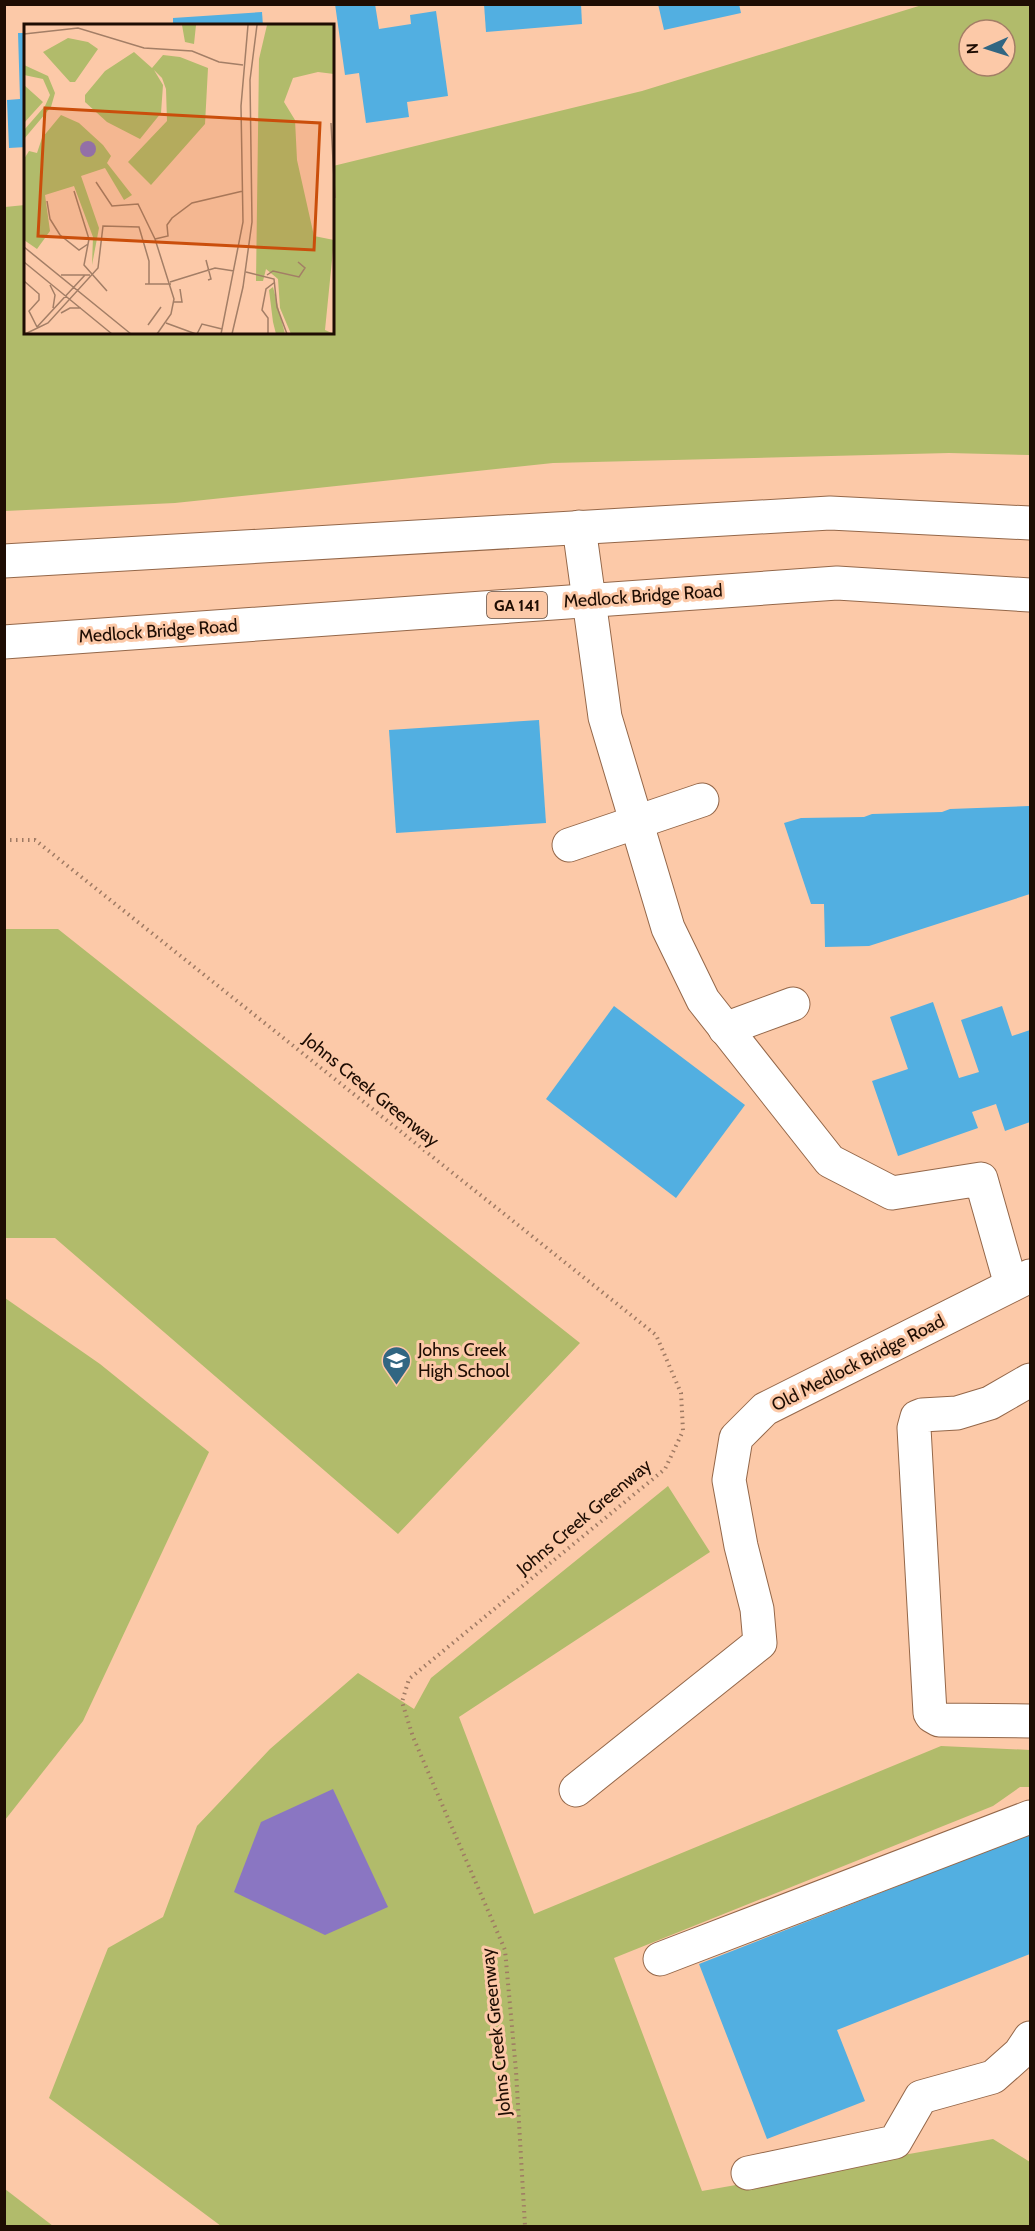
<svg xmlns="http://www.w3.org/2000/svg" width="1035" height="2231" font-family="Cabin,sans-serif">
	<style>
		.green { fill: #b1bb6b; fill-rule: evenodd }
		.water { fill: #8a76c2 }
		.building { fill: #52afe1 }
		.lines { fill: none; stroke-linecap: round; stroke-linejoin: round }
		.minor-casing { stroke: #946749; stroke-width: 35 }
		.highway-casing { stroke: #946749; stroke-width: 35 }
		.path { stroke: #9f7a63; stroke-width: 4; stroke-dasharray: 1.5 4.5; stroke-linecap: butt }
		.minor { stroke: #fff; stroke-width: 33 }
		.highway { stroke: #fff; stroke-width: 33 }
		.labels { text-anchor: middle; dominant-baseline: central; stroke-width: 6; stroke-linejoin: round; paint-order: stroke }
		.shield { fill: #fcc9a8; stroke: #614534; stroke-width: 1.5 }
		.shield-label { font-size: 16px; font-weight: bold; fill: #1e0d03 }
		.street-label { font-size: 18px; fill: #1e0d03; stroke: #fcc9a8 }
		.poi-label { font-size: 18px; fill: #1e0d03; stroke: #fcc9a8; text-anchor: start }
		.inset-road { fill: none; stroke: #a37e66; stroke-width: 1.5 }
		.view { fill: #ca4e0b; fill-opacity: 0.15; stroke: #ca4e0b; stroke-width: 3 }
		.inset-edge { fill: none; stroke: #1e0d03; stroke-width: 3 }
	</style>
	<rect width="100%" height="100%" fill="#fcc9a8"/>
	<g class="green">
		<path d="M922 5H1030V455L949 453 553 463 175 503 5 511V207L25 205 26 333H333V166L642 91ZM969 30H1005V66H969Z"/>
		<path d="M5 929H58L580 1343 398 1534 55 1238H5Z"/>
		<path d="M5 1298 100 1364 209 1452 83 1721 5 1820Z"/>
		<path d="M668 1486 710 1552 459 1717 534 1914 941 1746 1030 1750V1787H1020L993 1806 614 1958 702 2191 993 2139 1030 2162V2226H221L49 2098 108 1948 163 1917 197 1826 270 1749 358 1673 414 1709 431 1678Z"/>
		<path d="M4 2189H5L53 2226H5Z"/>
	</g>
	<path class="water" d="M333 1789 388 1907 325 1935 234 1892 261 1822Z"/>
	<g class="building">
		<path d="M335 4H375L379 29 411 24 410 15 436 11 448 96 407 102 409 117 366 123 359 73 345 75Z"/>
		<path d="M484 4H581L582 24 486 32Z"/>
		<path d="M658 4H739L741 13 664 30Z"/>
		<path d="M262 12 263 26H173V18Z"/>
		<path d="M18 33H26V147L9 148 7 100 20 99Z"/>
		<path d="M539 720 546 823 396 833 389 730Z"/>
		<path d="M1029 806 1030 894 869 946 825 947 824 904H811L784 823 801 818 864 817 872 814 942 812 950 809Z"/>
		<path d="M933 1002 959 1078 979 1072 961 1020 1002 1006 1012 1036 1030 1030V1122L1005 1131 996 1104 972 1112 978 1128 898 1156 872 1081 908 1069 890 1017Z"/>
		<path d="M614 1006 745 1105 676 1198 546 1099Z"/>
		<path d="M1030 1834V1954L837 2030 865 2101 767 2139 699 1964Z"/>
	</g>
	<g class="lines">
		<defs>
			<g id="minor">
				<path d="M579 527 605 717 668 928 703 1000 830 1161 892 1193 981 1179 1011 1285"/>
				<path d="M569 845 702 800"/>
				<path d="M725 1029 793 1004"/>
				<path d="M1030 1380 990 1403 957 1413 922 1415 917 1417 914 1428 930 1713 932 1716 939 1720 1030 1721"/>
				<path d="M576 1790 760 1643 757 1609 741 1546 729 1480 736 1438 765 1409 1030 1276"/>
				<path d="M660 1959 1030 1817"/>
				<path d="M748 2173 895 2142 921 2097 993 2077 1020 2053 1030 2038"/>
			</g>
			<g id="highway">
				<path d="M4 561 830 513 1030 523"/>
				<path d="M4 642 837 583 1030 595"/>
			</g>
		</defs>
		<use href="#minor" class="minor-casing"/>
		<use href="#highway" class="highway-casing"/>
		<path class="path" d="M4 840H35L656 1335 681 1393 683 1431 665 1469 409 1679 402 1702 413 1737 505 1950 516 2071 525 2226"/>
		<use href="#minor" class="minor"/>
		<use href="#highway" class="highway"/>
	</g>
	<defs>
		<symbol id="school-pin" viewBox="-11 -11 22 30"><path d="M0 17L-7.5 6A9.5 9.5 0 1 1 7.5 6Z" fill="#316682" stroke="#fcc9a8"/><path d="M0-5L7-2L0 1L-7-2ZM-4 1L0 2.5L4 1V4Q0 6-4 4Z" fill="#fff"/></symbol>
	</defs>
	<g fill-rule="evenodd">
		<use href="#school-pin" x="380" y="1344" width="33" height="45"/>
	</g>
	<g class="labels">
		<rect class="shield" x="487" y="592" width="60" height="26" rx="4.5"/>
		<g class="shield-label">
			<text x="517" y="605">GA 141</text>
		</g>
		<g class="street-label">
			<text transform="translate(643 596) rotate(-4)">Medlock Bridge Road</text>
			<text transform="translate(158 631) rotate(-4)">Medlock Bridge Road</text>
			<text transform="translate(371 1090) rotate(39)">Johns Creek Greenway</text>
			<text transform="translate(858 1363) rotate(-27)">Old Medlock Bridge Road</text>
			<text transform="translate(584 1517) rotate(-40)">Johns Creek Greenway</text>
			<text transform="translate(496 2032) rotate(-96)">Johns Creek Greenway</text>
		</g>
		<g class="poi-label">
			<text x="418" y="1350">Johns Creek<tspan x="418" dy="21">High School</tspan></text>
		</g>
	</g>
	<g transform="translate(24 24)">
		<rect width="310" height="310" fill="#fcc9a8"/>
		<path d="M158 1H172L170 20 161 18ZM243 1H310V50L294 48 269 54 260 78 271 96 273 136 290 212 310 216 301 306 310 310H267L256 284 254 255 242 245 239 257H232L235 35ZM44 14 64 18 74 25 51 58H46L19 28ZM110 28 128 44 139 31 156 33 184 44 181 100 127 161 104 138 143 97 142 65 138 54 130 46 139 61 137 89 116 115 83 98 61 78V71L81 47ZM0 41 24 52 31 69 27 83 0 115V106L21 82 26 71 19 55 0 51ZM0 61 19 78 0 99ZM37 91 55 99 79 121 87 132 83 139 108 171 100 176 81 144 57 152 75 204 68 241 69 213 50 162 21 171 26 207 13 225 0 216V135L5 127 13 129 18 114ZM249 263 261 310H252L249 298 245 266Z" fill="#b1bb6b"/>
		<path d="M56 125a8 8 0 1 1 16 0a8 8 0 1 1-16 0Z" fill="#8a76c2"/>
		<path class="inset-road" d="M0 10 54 4 120 24 168 27 195 38 219 41M307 99 311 174M72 158 88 182 114 180 131 215 150 275 147 290 133 310M50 167 65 215 60 241 83 267M23 177 26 195 36 211 55 226 64 220M131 215 144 212 143 201 148 194 168 179 219 167M0 223 107 310M182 236 187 255 184 256M0 238 88 310M222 248 250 255 253 283 263 310M37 251H61M243 251 249 247 275 253 281 244 274 238M0 257 15 270V276L5 287 13 303M146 258 191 244 210 247M121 260H147M26 261 31 271 29 284M149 278H158L156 265M37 289 46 284H57M142 299 172 310M124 301 137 283M13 303 61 251H66M1 310 24 299 74 244 79 202 115 203 125 237V260M173 310 178 300 198 305M197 310 219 198 217 82 224 1M208 310 219 263 228 198 226 56 233 1M244 310V294L238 286 242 265 251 258"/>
		<path class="view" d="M21 84 296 99 290 226 14 212Z"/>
		<rect width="310" height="310" class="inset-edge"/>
	</g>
	<rect width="1035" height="2231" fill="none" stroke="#1e0d03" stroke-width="12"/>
	<g transform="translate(987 48) rotate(267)"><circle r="28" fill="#fcc9a8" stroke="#a37e66" stroke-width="1.5"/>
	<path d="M0-4.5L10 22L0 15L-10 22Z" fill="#316682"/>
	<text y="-9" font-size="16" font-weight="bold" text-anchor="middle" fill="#1e0d03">N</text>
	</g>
</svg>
